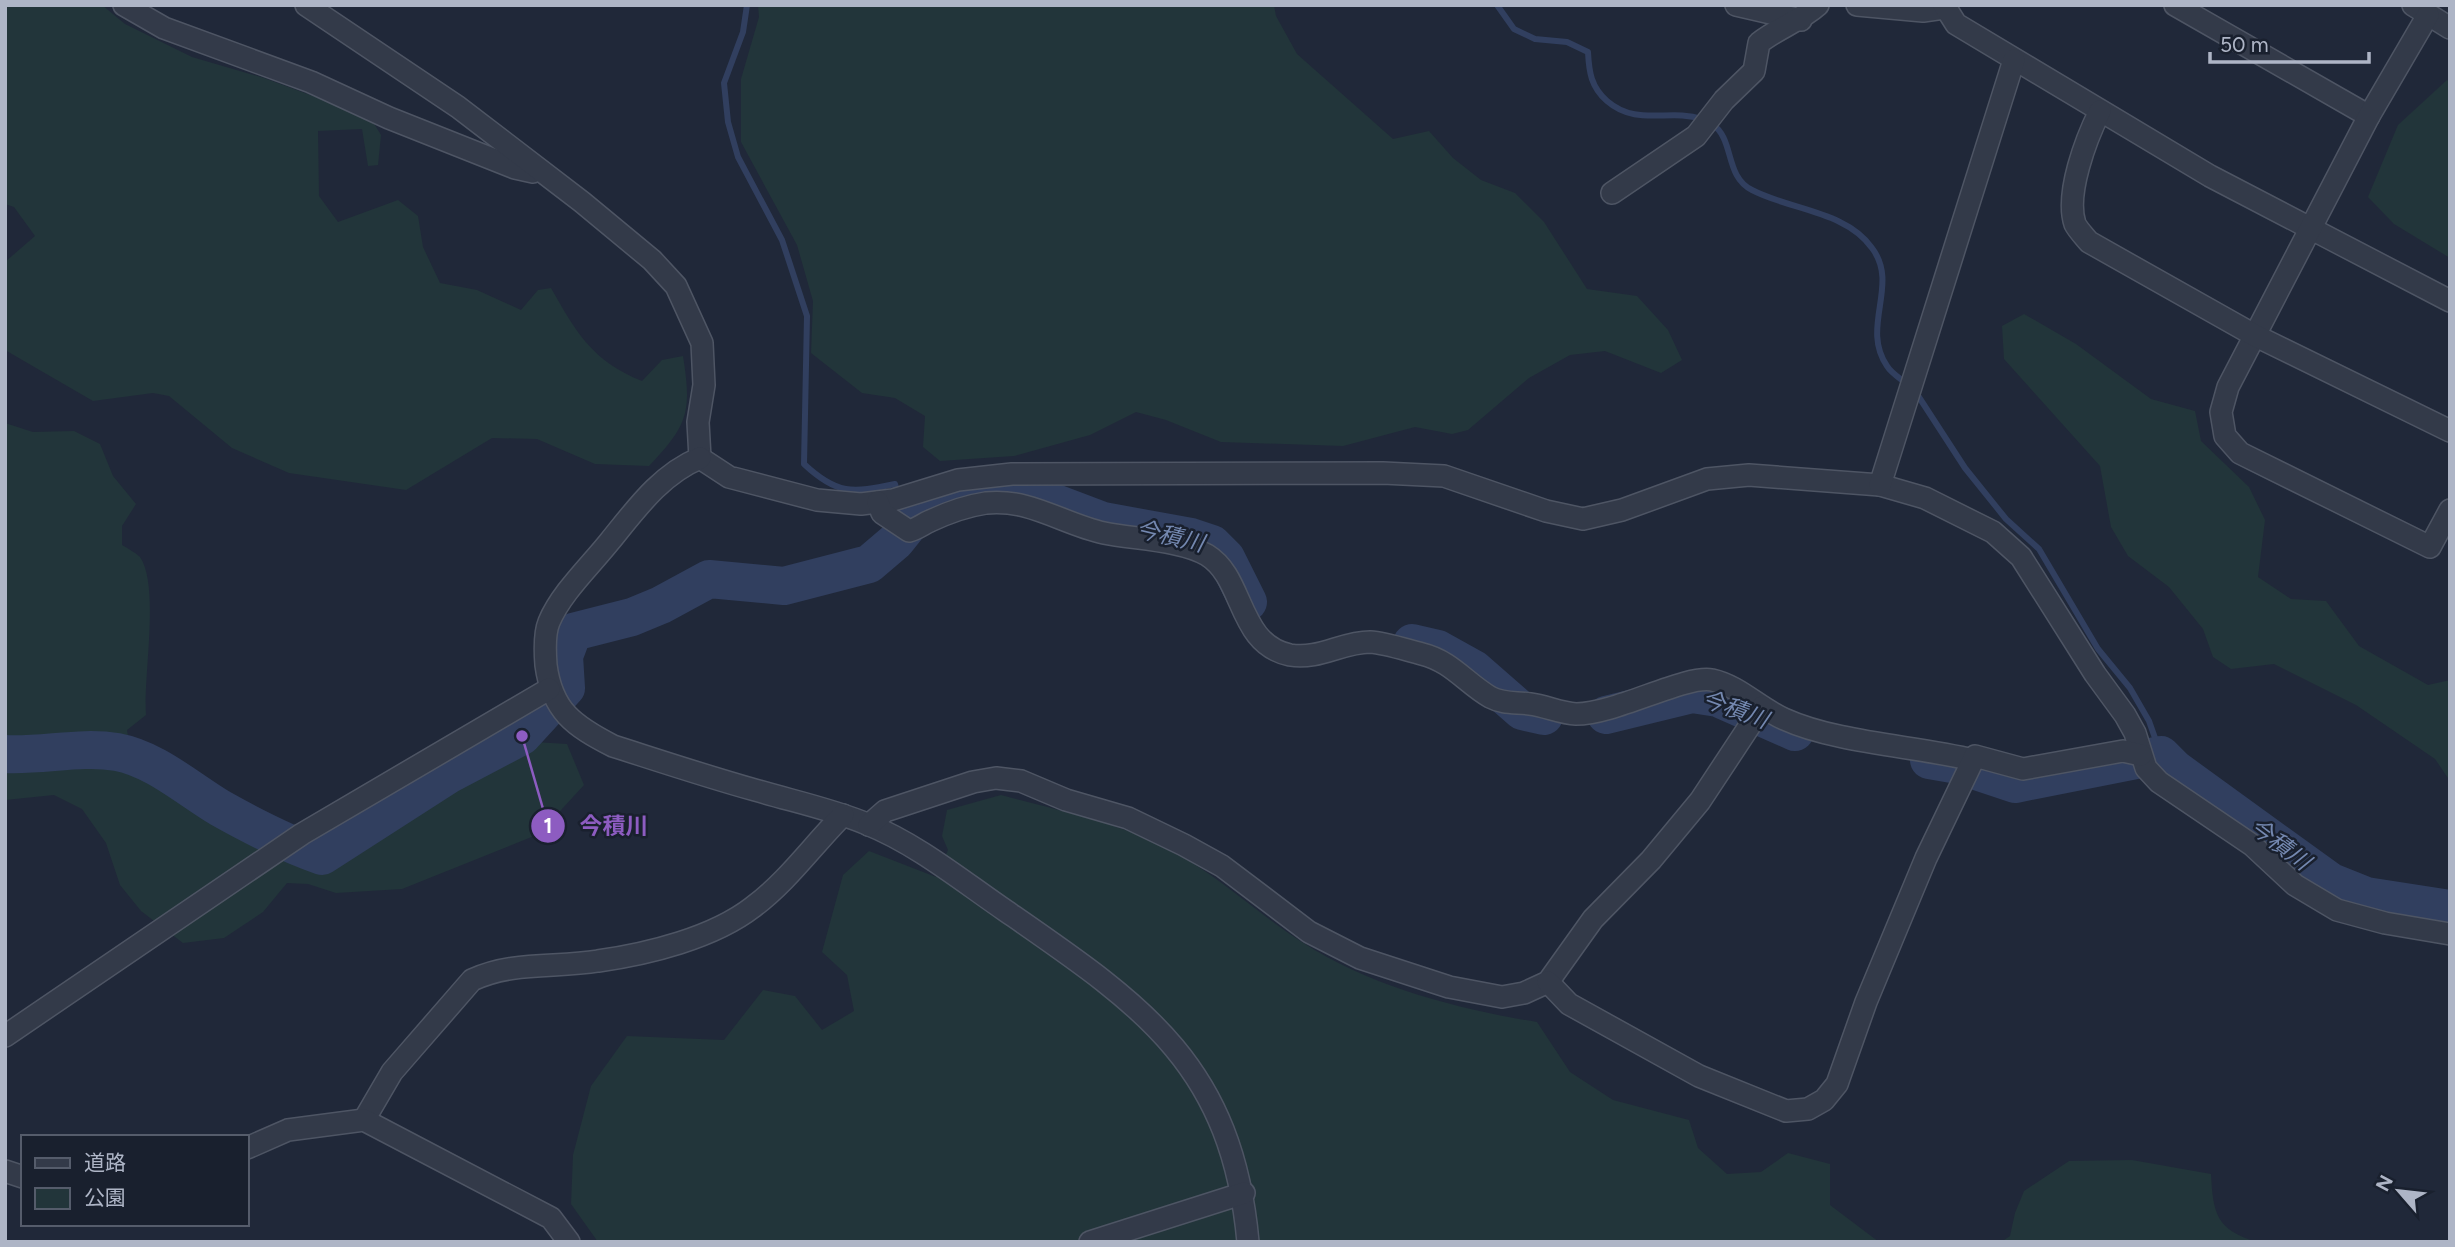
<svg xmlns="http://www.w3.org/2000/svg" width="2455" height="1247" font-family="Figtree,'Noto Sans JP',sans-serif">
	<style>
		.green { fill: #22353a }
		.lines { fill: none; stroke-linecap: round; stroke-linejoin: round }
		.stream { stroke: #313f5f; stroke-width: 6 }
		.river { stroke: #313f5f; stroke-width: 38 }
		.minor-casing { stroke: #4e5564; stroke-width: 24 }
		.minor { stroke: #333a49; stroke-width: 21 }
		.labels { text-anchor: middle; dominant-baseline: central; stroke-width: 5; stroke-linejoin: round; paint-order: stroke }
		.water-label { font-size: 23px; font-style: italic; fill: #7488b0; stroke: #19202e }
		.leader { fill: none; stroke: #8d5cc1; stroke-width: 2.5 }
		.callout-dot { fill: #8d5cc1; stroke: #19202e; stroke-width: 2.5 }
		.mark-label { font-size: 21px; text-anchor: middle; font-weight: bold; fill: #fff }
		.callout-label { font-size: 23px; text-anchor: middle; font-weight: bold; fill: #8d5cc1; stroke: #19202e; stroke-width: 5; stroke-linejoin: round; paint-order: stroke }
	</style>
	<rect width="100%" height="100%" fill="#202839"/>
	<g class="green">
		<path d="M5 5H102L125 24 192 57 264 78 370 117 381 135 378 165 368 166 362 129 318 131 319 196 338 222 398 200 418 216 423 247 440 283 477 290 521 310 538 290 551 288C576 332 592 361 642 381L662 360 683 356C692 412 688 425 649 466L595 464 537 439 492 438 406 490 289 473 232 448 169 396 153 393 93 401 5 350V262L35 236 14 207 5 204Z"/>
		<path d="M758 5H1274L1276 16 1297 54 1393 139 1429 131 1453 158 1481 180 1515 193 1544 222 1587 289 1637 296 1668 330 1682 360 1661 373 1605 351 1570 355 1529 378 1468 430 1452 434 1415 427 1343 446 1221 442 1166 420 1136 412 1090 435 1014 456 940 461 923 447 925 416 895 398 862 393 811 353 813 301 797 245 741 142V79L759 17Z"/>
		<path d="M2447 80 2450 82V258L2394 224 2368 197 2398 125Z"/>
		<path d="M2024 314 2076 344 2151 399 2195 411 2201 441 2249 487 2265 520 2258 577 2291 599 2326 601 2359 646 2428 685 2450 680V781L2435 759 2356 705 2274 664 2231 669 2213 657 2203 629 2169 587 2128 556 2111 527 2100 466 2004 359 2002 326Z"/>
		<path d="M5 423 33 432 74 431 100 444 113 476 136 504 122 526V545C127 548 136 553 140 557 160 586 143 677 146 715L127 730 132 759 185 802 258 833 317 866 519 741 567 744 584 785 539 834 402 889 336 893 308 884 287 883 263 912 224 938 183 943 141 911 120 885 106 843 82 809 54 795 5 800Z"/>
		<path d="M1001 795C1056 810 1122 823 1172 851 1219 876 1258 914 1302 942 1371 987 1458 1009 1537 1022L1570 1072 1613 1100 1689 1120 1698 1148 1727 1174 1761 1172 1788 1153 1830 1164V1205L1879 1242H598L571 1204 573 1155 591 1086 627 1036 724 1040 763 990 795 996 822 1030 854 1011 847 975 822 952 843 875 869 851 936 877 948 850 942 836 947 810Z"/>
		<path d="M2132 1160 2211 1174C2213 1213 2216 1230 2257 1242H2001L2010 1236 2015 1213 2024 1191 2069 1161Z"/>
	</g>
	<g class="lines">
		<g class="stream">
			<path d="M747 5 743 32 724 83 728 122 738 157 782 240 807 316 804 464C837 495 852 493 895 484L903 513 916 516"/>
			<path d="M1497 5 1514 29 1535 39 1567 42 1588 52C1589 72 1591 87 1607 101 1637 127 1669 108 1702 119"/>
			<path d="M1712 124C1735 139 1724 176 1752 190 1790 210 1846 211 1872 248 1900 285 1860 327 1887 366 1891 373 1901 379 1907 384"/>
			<path d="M1915 391 1965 468 2006 519 2039 549 2098 649 2130 688 2149 721 2161 755"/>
		</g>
		<g class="river">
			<path d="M1412 643 1438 649 1474 669 1522 711 1544 716"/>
			<path d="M1606 715 1692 694 1718 698 1795 732"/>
			<path d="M5 754C43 756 80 746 117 752 155 759 188 789 220 808 252 826 287 844 322 856L448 775 522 736 566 688 564 656 573 632 632 617 661 605 709 579 784 586 869 564 896 541 916 516 949 501 1003 493 1037 496 1103 521 1191 537 1212 544 1226 558 1248 602"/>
			<path d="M1929 760 1958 765 2015 784 2161 755 2175 769 2331 882 2366 896 2450 909"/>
		</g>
		<defs>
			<g id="minor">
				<path d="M124 5 164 28 311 82 389 118 515 168 533 172"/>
				<path d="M306 5 458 107 582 202 652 260 676 286 702 343 704 385 698 422 700 458"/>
				<path d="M1736 5 1801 20"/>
				<path d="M1857 5 1923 11 1944 8"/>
				<path d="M1944 5 1956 24 2210 176 2450 301"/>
				<path d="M2175 5 2369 116"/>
				<path d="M2413 5 2450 28"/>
				<path d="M2428 15 2369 116 2228 387 2221 412 2225 436 2240 453 2430 547 2450 510"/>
				<path d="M2100 111C2086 139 2065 194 2075 224 2078 230 2085 237 2089 242L2254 335 2450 431"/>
				<path d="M1612 193 1696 136 1724 100 1754 71 1759 43C1778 28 1800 21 1818 5"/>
				<path d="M700 458 729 477 817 500 861 504 893 500 958 480 1012 474 1383 473 1444 476 1546 511 1583 519 1622 510 1707 479 1749 475 1880 485 1925 498 1993 532 2021 557 2095 674 2125 715 2135 733 2146 768 2159 782 2252 845 2295 885 2337 910 2385 923 2450 934"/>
				<path d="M700 458C661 474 636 509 610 541 591 565 561 593 549 622 544 634 545 652 546 665 552 711 574 726 613 746 660 761 708 777 755 790 792 801 831 809 867 824 917 844 962 881 1006 911 1142 1005 1232 1064 1248 1242"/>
				<path d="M1880 485 2014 60"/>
				<path d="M878 502 882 513 909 531C917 529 923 524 930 521 947 513 966 506 986 503 1029 498 1063 524 1104 533 1133 539 1182 540 1207 555 1245 578 1237 644 1290 655 1319 660 1342 642 1370 642 1386 643 1406 650 1422 654 1451 661 1466 683 1490 697 1503 704 1516 702 1530 704 1546 706 1560 713 1576 714 1616 714 1684 675 1712 680 1739 686 1759 708 1784 719 1837 743 1915 746 1973 760"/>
				<path d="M869 825 885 811 973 782 996 778 1021 781 1066 800 1128 818 1184 845 1222 866 1309 932 1360 958 1449 987 1502 997 1524 993 1548 982 1593 919 1651 860 1700 801 1762 707"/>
				<path d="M1548 982 1569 1004 1699 1076 1786 1111 1808 1109 1824 1100 1837 1084 1866 1002 1926 858 1975 756 2023 769 2123 751 2141 755"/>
				<path d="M5 1036 302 834 549 689"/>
				<path d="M364 1120 392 1072 472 980C513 961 555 968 598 961 648 954 713 938 753 907 787 882 813 845 843 815"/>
				<path d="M247 1148 288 1130 364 1120 551 1218 569 1242"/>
				<path d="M5 1171 23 1177"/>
				<path d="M1090 1242 1244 1193"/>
			</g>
		</defs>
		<use href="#minor" class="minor-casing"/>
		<use href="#minor" class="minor"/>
	</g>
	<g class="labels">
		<g class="water-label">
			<text transform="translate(1170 536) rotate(13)">今積川</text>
			<text transform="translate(1735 709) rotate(20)">今積川</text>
			<text transform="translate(2280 844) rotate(37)">今積川</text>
		</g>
	</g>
	<path class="leader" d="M522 736L548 826"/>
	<g class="callout-dot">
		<circle cx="522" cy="736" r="7"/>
		<circle cx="548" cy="826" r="18"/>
	</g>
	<g class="mark-label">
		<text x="548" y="833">1</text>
	</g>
	<g class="callout-label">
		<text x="614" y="834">今積川</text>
	</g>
	<rect width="2455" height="1247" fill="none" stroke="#aeb5c6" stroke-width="14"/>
	<rect x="21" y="1135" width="228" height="91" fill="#19202e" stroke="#555c6b" stroke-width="2"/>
	<rect x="35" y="1158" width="35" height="10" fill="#333a49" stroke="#555c6b" stroke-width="2"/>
	<text x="84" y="1170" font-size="21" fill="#aeb5c6">道路</text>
	<rect x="35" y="1188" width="35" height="21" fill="#22353a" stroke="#555c6b" stroke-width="2"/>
	<text x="84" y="1205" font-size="21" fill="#aeb5c6">公園</text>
	<g transform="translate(2399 1191) rotate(298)" stroke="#19202e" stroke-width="5" paint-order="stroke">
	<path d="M0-5L12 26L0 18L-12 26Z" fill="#aeb5c6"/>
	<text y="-10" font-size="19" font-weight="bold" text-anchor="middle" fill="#aeb5c6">N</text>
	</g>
	<path d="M2210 52v10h159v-10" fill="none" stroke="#aeb5c6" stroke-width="3.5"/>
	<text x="2220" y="52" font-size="21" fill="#aeb5c6" stroke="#19202e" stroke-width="5" paint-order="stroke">50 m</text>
</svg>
